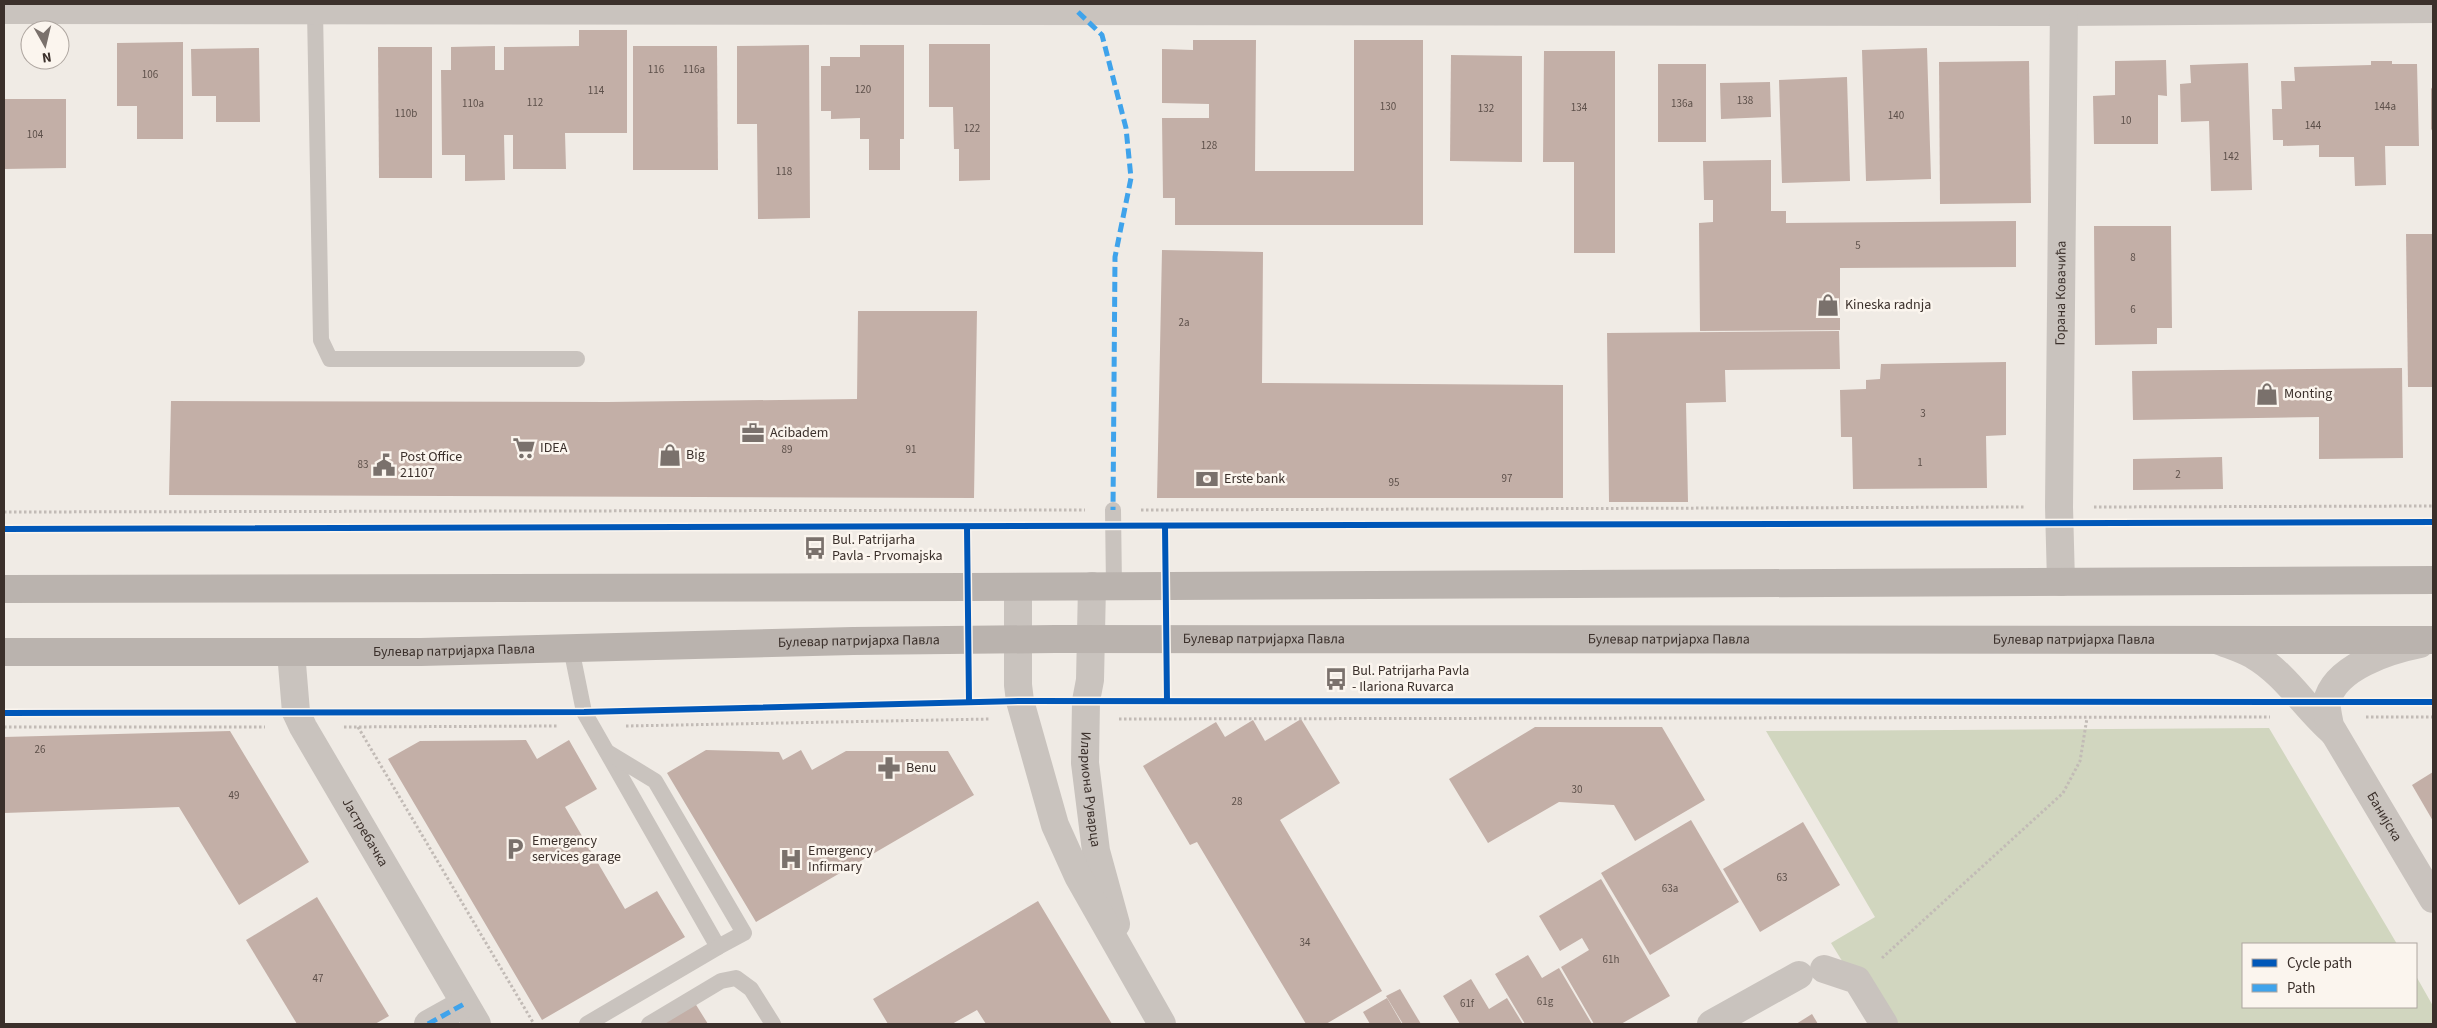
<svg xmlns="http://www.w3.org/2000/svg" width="2437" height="1028" font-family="'Source Sans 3',sans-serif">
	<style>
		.green { fill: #d1d6bf }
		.building { fill: #c3afa7 }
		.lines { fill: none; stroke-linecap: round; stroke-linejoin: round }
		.path { stroke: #c2bbb6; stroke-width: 3; stroke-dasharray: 2.5 2.5; stroke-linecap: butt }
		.service { stroke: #c9c3be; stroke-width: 16 }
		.minor { stroke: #c9c3be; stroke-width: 28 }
		.secondary { stroke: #bab3ae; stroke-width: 28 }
		.quiet { stroke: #3fa3eb; stroke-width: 5; stroke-dasharray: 10 5; stroke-linecap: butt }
		.cycleway-casing { stroke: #fbf5ee; stroke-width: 9 }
		.cycleway { stroke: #0057b8; stroke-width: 6 }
		.labels { text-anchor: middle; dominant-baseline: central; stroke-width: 5; stroke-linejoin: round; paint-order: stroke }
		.number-label { font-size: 11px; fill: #5d504a }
		.street-label { font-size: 14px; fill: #3b302b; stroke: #fbf5ee }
		.poi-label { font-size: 14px; fill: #3b302b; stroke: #fbf5ee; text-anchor: start }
	</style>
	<rect width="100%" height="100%" fill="#f0ebe5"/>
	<path class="green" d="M2269 728 2397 944H2243V1007H2416V976L2433 1006V1024H1881L1831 943 1875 917 1766 731Z"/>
	<g class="building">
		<path d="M579 30H627V133H565L566 169H513V135H504L505 180 465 181V155H442L441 70H451V47L495 46V70H504V47L579 46Z"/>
		<path d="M1193 40H1256L1255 171H1354V40H1423V225H1175V198H1163L1162 118H1209V104L1162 103V49L1193 50Z"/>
		<path d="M183 42V139H137V106H117V43Z"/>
		<path d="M929 44H990V180L959 181V149H954L953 107H929Z"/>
		<path d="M809 45 810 218 758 219 757 124H737V46Z"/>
		<path d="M860 45H904V139H900V170H869V139H860V118L831 119V111H821V66H830V57H860Z"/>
		<path d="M633 46H717L718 170H633Z"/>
		<path d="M378 47H432V178H379Z"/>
		<path d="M259 48 260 122H216V96H192L191 49Z"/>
		<path d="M1927 48 1931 179 1866 181 1862 50Z"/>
		<path d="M1544 51H1615V253H1574V162H1543Z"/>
		<path d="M1451 55 1522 56V162L1450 161Z"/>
		<path d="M2166 60 2167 96 2158 95V144H2094L2093 96 2115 95V61Z"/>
		<path d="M2029 61 2031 203 1940 204 1939 62Z"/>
		<path d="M2371 61H2392V64H2417L2419 146H2385L2386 185 2355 186 2354 157H2319V145L2283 146V140H2273L2272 109H2282L2281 81H2295L2294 67 2371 65Z"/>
		<path d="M2248 63 2252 190 2211 191 2209 121 2181 122 2180 84 2191 83 2190 65Z"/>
		<rect x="1658" y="64" width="48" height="78"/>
		<path d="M1847 77 1850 181 1782 183 1779 80Z"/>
		<path d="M1770 82 1771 117 1721 119 1720 83Z"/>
		<path d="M2433 86V132L2431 129V89Z"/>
		<path d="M4 99H66V168L4 169Z"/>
		<path d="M1771 160V211H1786V223L2016 221V267L1840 268V330L1700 331 1699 223 1713 222V200H1704L1703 161Z"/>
		<path d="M2094 226H2171L2172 328H2157V344L2095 345Z"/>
		<path d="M2406 234H2433V387H2408Z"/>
		<path d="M1162 250 1263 252 1262 383 1563 385V498H1157Z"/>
		<path d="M858 311H977L974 498 169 495 171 401 608 402 857 399Z"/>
		<path d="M1839 331 1840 369 1725 370 1726 402 1686 403 1688 502H1609L1607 333Z"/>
		<path d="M2006 362V435L1986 436 1987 488 1853 489 1852 437H1841L1840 390 1866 389V380L1880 379 1881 364Z"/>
		<path d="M2402 368 2403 458 2319 459V417L2133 420 2132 371Z"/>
		<path d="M2222 457 2223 489 2133 490V459Z"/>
		<path d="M1301 719 1340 783 1280 820 1382 991 1326 1024H1306L1197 842 1190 845 1143 766 1216 722 1225 737 1253 720 1265 741Z"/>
		<path d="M1535 727H1662L1705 800 1635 841 1614 805 1559 802 1488 843 1449 779Z"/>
		<path d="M230 731 309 862 239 905 179 807 4 813V737Z"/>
		<path d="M526 740 537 759 569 740 597 789 565 807 625 909 657 891 685 937 542 1020 388 759 420 741Z"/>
		<path d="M706 750 779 752 783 760 801 750 812 770 846 751H948L974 795 756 922 667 773Z"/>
		<path d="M2433 772V821L2412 785Z"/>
		<path d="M1691 820 1739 902 1650 955 1601 873Z"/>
		<path d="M1803 822 1840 885 1760 932 1723 869Z"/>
		<path d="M1601 879 1670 996 1621 1024H1594L1561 967 1589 950 1582 938 1560 951 1539 916Z"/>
		<path d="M317 897 389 1016 375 1024H297L246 940Z"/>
		<path d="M1038 901 1112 1024H986L977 1010 952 1024H888L873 999Z"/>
		<path d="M1528 955 1542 978 1559 968 1592 1024H1525L1495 974Z"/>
		<path d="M1471 979 1489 1009 1507 998 1523 1024H1460L1443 996Z"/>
		<path d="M1400 989 1421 1024H1403L1386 996Z"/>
		<path d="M1387 998 1402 1024H1370L1363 1012Z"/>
		<path d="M693 1000 708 1024H654Z"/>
		<path d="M1812 1014 1818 1024H1796Z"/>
	</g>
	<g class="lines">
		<g class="path">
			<path d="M2094 507 2433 506"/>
			<path d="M1141 510 2025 507"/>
			<path d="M4 512 1085 510"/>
			<path d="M2366 717H2433"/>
			<path d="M1119 719 2270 717"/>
			<path d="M626 726 990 719"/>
			<path d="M4 727H265"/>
			<path d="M344 727 558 726"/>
			<path d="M358 727 534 1024"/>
			<path d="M1882 958 2063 793 2080 761 2087 718"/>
		</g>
		<g class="service">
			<path d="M315 11 321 340 330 359H577"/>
			<path d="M1113 510 1114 587"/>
			<path d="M571 648 584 712 718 947 587 1024"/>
			<path d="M609 753 655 781 744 933 718 947"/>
			<path d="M649 1024 721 981 736 978 751 989 773 1024"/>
		</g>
		<g class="minor">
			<path d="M4 10 2064 12 2433 9"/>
			<path id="s1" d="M2061 582 2059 507 2064 4"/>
			<path id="s2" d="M1092 586 1090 680 1086 701 1085 763 1096 851 1116 924"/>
			<path d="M1018 587V685L1020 701 1055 825 1078 876 1162 1024"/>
			<path d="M2217 640C2229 645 2242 649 2253 655 2286 674 2305 708 2333 732"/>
			<path id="s3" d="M2420 644C2390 650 2334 667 2327 702 2326 709 2329 719 2330 726L2433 899"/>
			<path id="s4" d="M291 652 296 712 303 727 477 1024"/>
			<path d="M1824 969 1857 980 1884 1024"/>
			<path d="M428 1024 464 1004"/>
			<path d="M1711 1024 1799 975"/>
		</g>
		<g class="secondary">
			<path d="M4 589 968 587 2433 580"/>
			<path id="s5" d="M4 652H421L853 641 1055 639 2433 640"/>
		</g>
		<g class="quiet">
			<path d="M1078 12 1102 35 1126 128 1131 178 1115 257 1113 510"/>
			<path d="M428 1024 464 1004"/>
		</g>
		<defs>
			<g id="cycleway">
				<path d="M1165 526 1167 701"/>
				<path d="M967 527 969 701"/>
				<path d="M4 529 2433 522"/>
				<path d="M4 713 584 712 1020 701 2433 702"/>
			</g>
		</defs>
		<use href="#cycleway" class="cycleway-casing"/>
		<use href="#cycleway" class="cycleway"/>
	</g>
	<defs>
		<symbol id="shop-bare" viewBox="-9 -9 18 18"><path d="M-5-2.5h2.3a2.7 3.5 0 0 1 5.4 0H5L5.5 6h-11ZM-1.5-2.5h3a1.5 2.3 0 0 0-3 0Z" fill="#7a716c" stroke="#fbf5ee" stroke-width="2.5" paint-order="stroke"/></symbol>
		<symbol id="office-bare" viewBox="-9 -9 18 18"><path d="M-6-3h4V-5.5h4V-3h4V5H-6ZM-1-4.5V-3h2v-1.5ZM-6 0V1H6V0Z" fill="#7a716c" stroke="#fbf5ee" stroke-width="2.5" paint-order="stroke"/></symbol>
		<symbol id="supermarket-bare" viewBox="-9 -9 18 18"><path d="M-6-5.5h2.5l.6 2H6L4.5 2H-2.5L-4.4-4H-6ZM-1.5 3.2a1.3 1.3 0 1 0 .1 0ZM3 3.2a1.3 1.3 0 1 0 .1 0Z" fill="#7a716c" stroke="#fbf5ee" stroke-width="2.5" paint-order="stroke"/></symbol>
		<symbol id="civic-bare" viewBox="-9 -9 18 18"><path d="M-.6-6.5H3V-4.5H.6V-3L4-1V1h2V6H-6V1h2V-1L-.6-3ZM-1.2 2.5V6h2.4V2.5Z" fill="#7a716c" stroke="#fbf5ee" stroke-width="2.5" paint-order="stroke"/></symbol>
		<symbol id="bank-bare" viewBox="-9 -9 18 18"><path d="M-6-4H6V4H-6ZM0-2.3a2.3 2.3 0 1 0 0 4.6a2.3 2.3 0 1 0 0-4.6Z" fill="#7a716c" stroke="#fbf5ee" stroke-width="2.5" paint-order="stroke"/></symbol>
		<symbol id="bus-bare" viewBox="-9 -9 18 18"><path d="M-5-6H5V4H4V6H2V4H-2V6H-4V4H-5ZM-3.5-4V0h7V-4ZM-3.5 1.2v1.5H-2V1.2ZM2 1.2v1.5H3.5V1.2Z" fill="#7a716c" stroke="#fbf5ee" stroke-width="2.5" paint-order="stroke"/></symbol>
		<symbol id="pharmacy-bare" viewBox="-9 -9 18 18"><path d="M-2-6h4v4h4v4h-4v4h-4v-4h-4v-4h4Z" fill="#7a716c" stroke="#fbf5ee" stroke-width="2.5" paint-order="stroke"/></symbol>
		<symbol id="parking-bare" viewBox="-9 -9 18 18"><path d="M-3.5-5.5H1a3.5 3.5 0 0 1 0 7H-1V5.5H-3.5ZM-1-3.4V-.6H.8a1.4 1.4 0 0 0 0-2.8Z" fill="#7a716c" stroke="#fbf5ee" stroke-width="2.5" paint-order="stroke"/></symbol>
		<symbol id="hospital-bare" viewBox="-9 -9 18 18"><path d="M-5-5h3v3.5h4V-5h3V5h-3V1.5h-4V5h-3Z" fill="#7a716c" stroke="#fbf5ee" stroke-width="2.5" paint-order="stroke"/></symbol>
	</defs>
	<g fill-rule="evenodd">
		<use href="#shop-bare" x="1812" y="289" width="32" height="32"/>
		<use href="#shop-bare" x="2251" y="378" width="32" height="32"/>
		<use href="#office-bare" x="737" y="417" width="32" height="32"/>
		<use href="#supermarket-bare" x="508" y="432" width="32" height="32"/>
		<use href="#shop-bare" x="654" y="439" width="32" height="32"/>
		<use href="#civic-bare" x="368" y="449" width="32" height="32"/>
		<use href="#bank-bare" x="1191" y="463" width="32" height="32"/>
		<use href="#bus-bare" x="799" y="532" width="32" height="32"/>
		<use href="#bus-bare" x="1320" y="663" width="32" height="32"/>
		<use href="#pharmacy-bare" x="873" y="752" width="32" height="32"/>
		<use href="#parking-bare" x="499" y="833" width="32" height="32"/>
		<use href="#hospital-bare" x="775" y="843" width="32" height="32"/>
	</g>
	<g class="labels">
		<g class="number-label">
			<text x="656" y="69">116</text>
			<text x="694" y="69">116a</text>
			<text x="150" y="74">106</text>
			<text x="863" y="89">120</text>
			<text x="596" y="90">114</text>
			<text x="1745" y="100">138</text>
			<text x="535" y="102">112</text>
			<text x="473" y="103">110a</text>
			<text x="1682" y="103">136a</text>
			<text x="1388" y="106">130</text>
			<text x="2385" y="106">144a</text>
			<text x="1579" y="107">134</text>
			<text x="1486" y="108">132</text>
			<text x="406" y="113">110b</text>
			<text x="1896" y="115">140</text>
			<text x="2126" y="120">10</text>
			<text x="2313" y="125">144</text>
			<text x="972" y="128">122</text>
			<text x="35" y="134">104</text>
			<text x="1209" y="145">128</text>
			<text x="2231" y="156">142</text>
			<text x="784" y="171">118</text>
			<text x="1858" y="245">5</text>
			<text x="2133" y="257">8</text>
			<text x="2133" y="309">6</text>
			<text x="1184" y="322">2a</text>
			<text x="1923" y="413">3</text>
			<text x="787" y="449">89</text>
			<text x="911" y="449">91</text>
			<text x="1920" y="462">1</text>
			<text x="363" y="464">83</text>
			<text x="2178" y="474">2</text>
			<text x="1507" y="478">97</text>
			<text x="1394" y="482">95</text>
			<text x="40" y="749">26</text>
			<text x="1577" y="789">30</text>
			<text x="234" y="795">49</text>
			<text x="1237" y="801">28</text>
			<text x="1782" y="877">63</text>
			<text x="1670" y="888">63a</text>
			<text x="1305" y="942">34</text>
			<text x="1611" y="959">61h</text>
			<text x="318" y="978">47</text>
			<text x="1545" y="1001">61g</text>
			<text x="1467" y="1003">61f</text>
		</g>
		<g class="street-label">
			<text stroke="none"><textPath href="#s1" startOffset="289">Горана Ковачића</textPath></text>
			<text stroke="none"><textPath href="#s5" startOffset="1665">Булевар патријарха Павла</textPath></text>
			<text stroke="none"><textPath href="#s5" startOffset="1260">Булевар патријарха Павла</textPath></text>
			<text stroke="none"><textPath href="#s5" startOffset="2070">Булевар патријарха Павла</textPath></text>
			<text stroke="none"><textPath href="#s5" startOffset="855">Булевар патријарха Павла</textPath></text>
			<text stroke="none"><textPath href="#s5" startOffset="450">Булевар патријарха Павла</textPath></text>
			<text stroke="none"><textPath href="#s2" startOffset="204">Илариона Руварца</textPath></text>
			<text stroke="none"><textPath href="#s3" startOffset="245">Банијска</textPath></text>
			<text stroke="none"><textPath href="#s4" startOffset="199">Јастребачка</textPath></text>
		</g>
		<g class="poi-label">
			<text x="1845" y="305">Kineska radnja</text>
			<text x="2284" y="394">Monting</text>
			<text x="770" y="433">Acibadem</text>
			<text x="540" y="448">IDEA</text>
			<text x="686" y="455">Big</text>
			<text x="400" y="457">Post Office<tspan x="400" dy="16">21107</tspan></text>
			<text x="1224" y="479">Erste bank</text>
			<text x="832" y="540">Bul. Patrijarha<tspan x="832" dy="16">Pavla - Prvomajska</tspan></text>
			<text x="1352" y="671">Bul. Patrijarha Pavla<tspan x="1352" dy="16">- Ilariona Ruvarca</tspan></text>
			<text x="906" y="768">Benu</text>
			<text x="532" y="841">Emergency<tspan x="532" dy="16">services garage</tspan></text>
			<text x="808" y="851">Emergency<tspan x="808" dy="16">Infirmary</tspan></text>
		</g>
	</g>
	<rect width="2437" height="1028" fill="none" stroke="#3b302b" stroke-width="10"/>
	<rect x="2242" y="943" width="175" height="65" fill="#fbf5ee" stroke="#aea6a0"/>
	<rect x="2252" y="959" width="25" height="8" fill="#0057b8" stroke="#aea6a0"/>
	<text x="2287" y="968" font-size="15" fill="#3b302b">Cycle path</text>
	<rect x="2252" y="984" width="25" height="8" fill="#3fa3eb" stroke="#aea6a0"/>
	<text x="2287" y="993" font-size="15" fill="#3b302b">Path</text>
	<g transform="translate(45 45) rotate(172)"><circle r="24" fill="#fbf5ee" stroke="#aea6a0"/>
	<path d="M0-4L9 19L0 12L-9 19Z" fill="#7a716c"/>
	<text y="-8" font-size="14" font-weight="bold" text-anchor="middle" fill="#3b302b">N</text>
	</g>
</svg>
